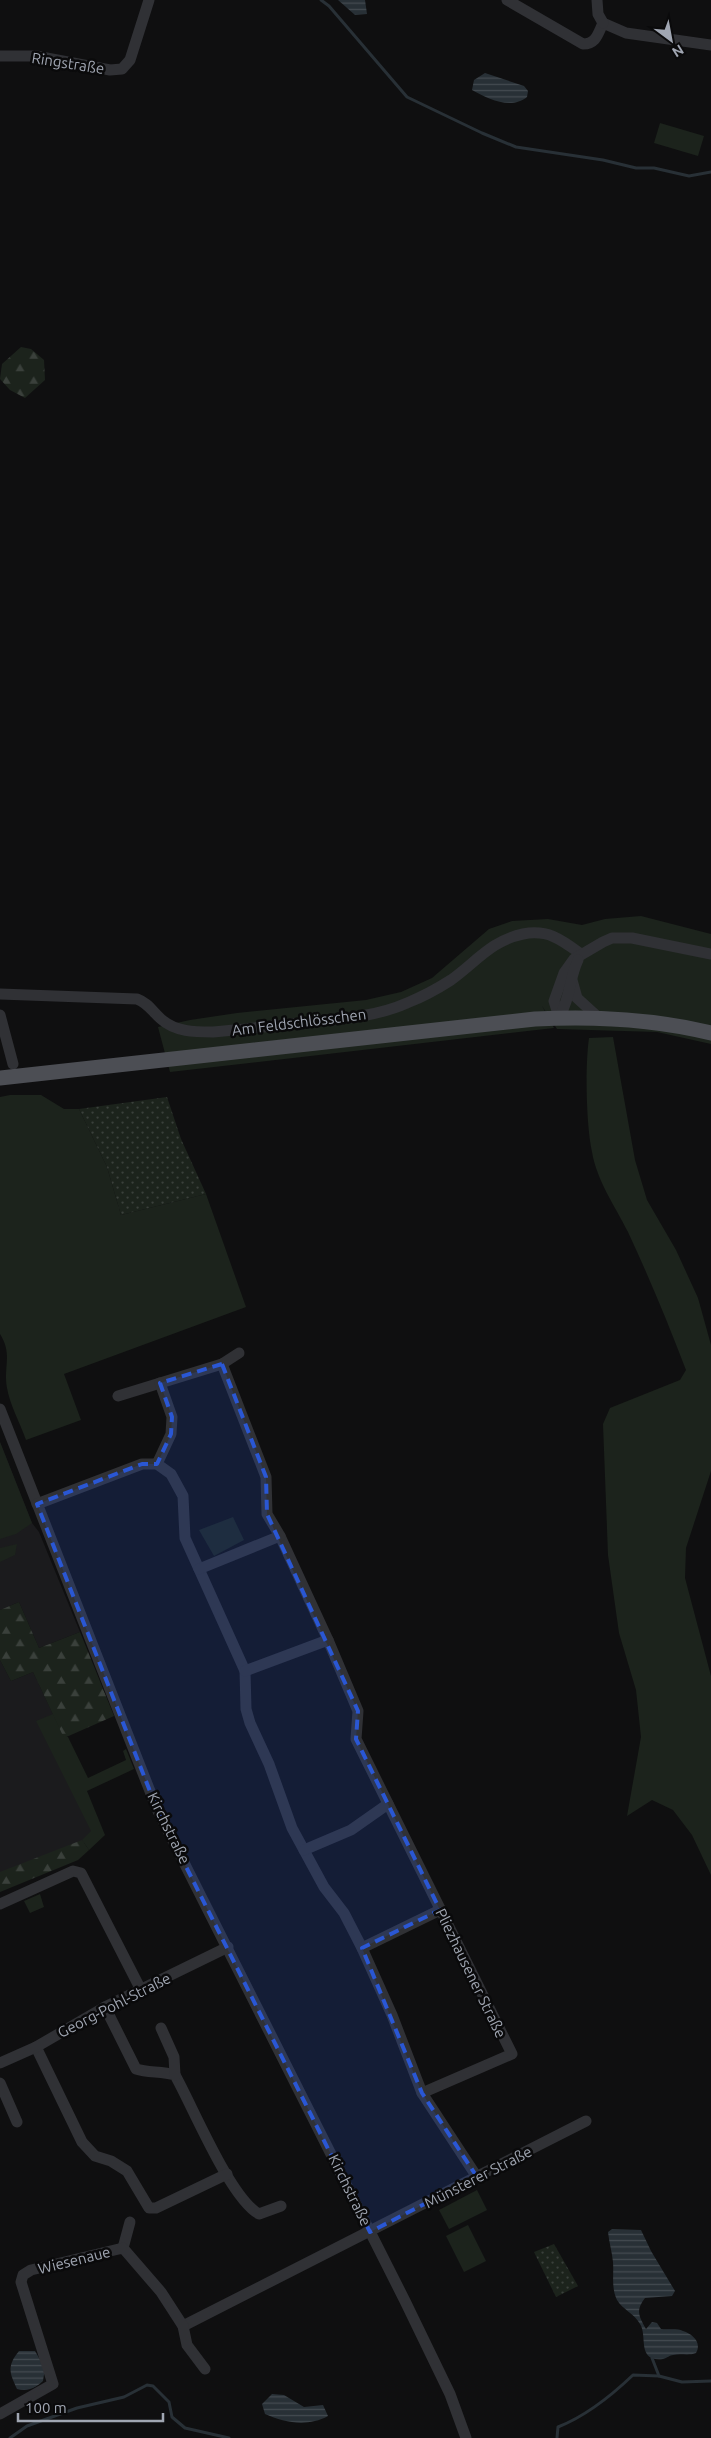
<svg xmlns="http://www.w3.org/2000/svg" width="711" height="2438" font-family="Ubuntu,sans-serif">
	<style>
		.built { fill: #1b1b1d }
		.green { fill: #1c231c }
		.forest { fill: url(#forest-firs) }
		.garden { fill: url(#garden-dots) }
		.water { fill: url(#water-rules) }
		.lines { fill: none; stroke-linecap: round; stroke-linejoin: round }
		.stream { stroke: #283036; stroke-width: 3 }
		.minor { stroke: #303135; stroke-width: 11 }
		.major { stroke: #4c4e54; stroke-width: 15 }
		.marked { fill: #2a57d4; fill-opacity: 0.2; stroke: #2a57d4; stroke-width: 4; stroke-dasharray: 10 6; stroke-linejoin: round }
		.labels { text-anchor: middle; dominant-baseline: central; stroke-width: 5; stroke-linejoin: round; paint-order: stroke }
		.street-label { font-size: 15px; fill: #a0a6b2; stroke: #0a0a0b }
	</style>
	<defs>
		<pattern id="forest-firs" width="22" height="20" patternUnits="userSpaceOnUse" patternTransform="scale(1.25)"><rect width="22" height="20" fill="#1c231c"/><path d="M5 1l3.5 6h-7zM16 11l3.5 6h-7z" fill="#3a403b"/></pattern>
		<pattern id="garden-dots" width="8" height="8" patternUnits="userSpaceOnUse" patternTransform="scale(1.25)"><rect width="8" height="8" fill="#1c231c"/><path d="M2 2h.1M6 6h.1" fill="none" stroke="#3a403b" stroke-width="1.8" stroke-linecap="round"/></pattern>
		<pattern id="water-rules" width="6" height="5" patternUnits="userSpaceOnUse" patternTransform="scale(1.25)"><rect width="6" height="5" fill="#283036"/><path d="M0 2.5h6" fill="none" stroke="#444b51"/></pattern>
	</defs>
	<rect width="100%" height="100%" fill="#0f0f10"/>
	<g class="built">
		<path d="M0 1442 32 1523 39 1532 80 1632 39 1648 19 1602 0 1610Z"/>
		<path d="M0 1660 11 1681 33 1672 85 1782 77 1785 101 1836 0 1880Z"/>
	</g>
	<g class="green">
		<path d="M660 123 704 136 698 156 654 143Z"/>
		<path d="M641 916 711 934V1044L657 1032 557 1029 542 1006 554 1028 170 1072 158 1027 190 1020 237 1013 366 1000 401 992 432 978 489 929 512 921 548 919 582 925 605 919Z"/>
		<path d="M613 1037 635 1160 647 1200 676 1250 698 1298 711 1345V1471L686 1548 685 1578 711 1676V1875L692 1835 673 1810 652 1800 627 1816 641 1737 636 1690 619 1633 608 1555 603 1424 610 1408 680 1380 686 1370C668 1323 649 1277 628 1232 615 1206 597 1181 592 1152 586 1124 585 1066 589 1038Z"/>
		<path d="M10 1095H41L64 1109H79L107 1167 121 1215 206 1194 246 1307 64 1374 81 1420 26 1440C20 1423 10 1405 7 1388 3 1366 13 1355 0 1334V1097Z"/>
		<path d="M0 1442 32 1523 16 1534 0 1539Z"/>
		<path d="M233 1517 244 1540 214 1556 199 1530Z"/>
		<path d="M17 1544 15 1555 0 1562V1548Z"/>
		<path d="M53 1714 64 1737H68L88 1778 126 1760 123 1751 126 1749 134 1769 87 1791 105 1835 89 1850 82 1840 91 1831 36 1721Z"/>
		<path d="M40 1894 44 1907 30 1913 24 1901Z"/>
		<path d="M477 2190 487 2210 449 2229 439 2210Z"/>
		<path d="M468 2225 486 2261 464 2272 446 2236Z"/>
	</g>
	<g class="forest">
		<path d="M21 347 31 349 44 360 45 380 25 398 10 390 0 379 2 364Z"/>
		<path d="M19 1602 39 1648 80 1632 114 1716 64 1738 33 1672 11 1681 0 1660V1610Z"/>
		<path d="M82 1840 89 1850 78 1860 0 1892V1872Z"/>
	</g>
	<g class="garden">
		<path d="M167 1097 181 1139 206 1194 121 1215 107 1167 79 1109Z"/>
		<path d="M554 2244 578 2286 556 2297 534 2252Z"/>
	</g>
	<g class="water">
		<path d="M338 0H365L367 14 355 15Z"/>
		<path d="M485 73 524 86 528 91 527 97C511 110 488 99 472 90L474 80Z"/>
		<path d="M612 2229 641 2230 651 2251 675 2291 672 2296 645 2298C636 2310 638 2315 646 2329L652 2322 657 2323 661 2329C668 2330 677 2328 683 2331 693 2334 702 2343 696 2353 688 2356 681 2353 673 2355 670 2355 667 2358 663 2359 636 2362 648 2336 640 2324 634 2313 623 2310 617 2300 611 2288 614 2274 613 2262 612 2252 609 2242 608 2232Z"/>
		<path d="M19 2351H35L45 2368 43 2381C35 2388 28 2392 17 2389 9 2372 7 2366 19 2351Z"/>
		<path d="M272 2394 284 2395 304 2407 323 2405 328 2416C308 2427 285 2423 265 2414L262 2404Z"/>
	</g>
	<g class="lines">
		<g class="stream">
			<path d="M321 0 329 6 407 97 482 133 516 147 603 160 636 168H654L689 176 711 172"/>
			<path d="M652 2358 659 2376"/>
			<path d="M10 2438 27 2426 77 2408 124 2397 147 2385 153 2386 169 2402 172 2417 185 2428 229 2438"/>
			<path d="M557 2438 558 2427C586 2416 611 2396 633 2375L659 2376 682 2382 711 2381"/>
		</g>
		<g class="minor">
			<path d="M507 0 583 44C596 44 598 34 603 23L626 33 711 45"/>
			<path d="M597 0 598 14 603 23"/>
			<path d="M0 56H36L110 70 122 69 130 60 149 0"/>
			<path d="M572 980 577 998 599 1018"/>
			<path d="M0 994 137 999C148 1003 152 1011 161 1019 175 1032 195 1032 213 1032 246 1029 279 1025 311 1022 343 1019 378 1016 407 1003 422 997 437 989 451 980 475 963 492 940 523 934 548 929 562 940 581 954"/>
			<path d="M0 1015 13 1064"/>
			<path d="M559 1017 554 1001 564 973 574 959 603 942 612 938H632L711 954"/>
			<path d="M559 1017C570 1000 569 979 578 960"/>
			<path d="M222 1364 266 1477 267 1514 280 1536 328 1640 358 1711 356 1739 512 2054 422 2093"/>
			<path d="M118 1396 222 1364 239 1353"/>
			<path d="M0 1409 157 1809 405 2301 450 2394 466 2438"/>
			<path d="M157 1464 171 1434 172 1417 160 1383"/>
			<path d="M37 1504 142 1464H157L171 1474 183 1496 185 1538 245 1671 246 1709 250 1723 269 1764 292 1828 324 1887 344 1913 362 1948 392 2015 422 2093 477 2177"/>
			<path d="M199 1569 280 1536"/>
			<path d="M245 1671 328 1640"/>
			<path d="M304 1850 351 1830 388 1804"/>
			<path d="M0 1904 73 1871 81 1873 141 1990"/>
			<path d="M362 1948 440 1910"/>
			<path d="M105 2007 136 2069C148 2073 161 2071 175 2075 193 2107 230 2198 259 2214L281 2206"/>
			<path d="M161 2028 174 2057 175 2075"/>
			<path d="M36 2047 82 2142 95 2156 111 2161 127 2171 149 2208H156L227 2174"/>
			<path d="M0 2063 36 2047 105 2007 228 1947"/>
			<path d="M0 2083 17 2122"/>
			<path d="M123 2248 130 2222"/>
			<path d="M183 2326 586 2121"/>
			<path d="M0 2414 53 2384 21 2282 23 2275 31 2270 123 2248 161 2292 183 2326 187 2345 205 2369"/>
		</g>
		<path class="major" d="M0 1078 535 1019C593 1016 654 1019 711 1033"/>
	</g>
	<path class="marked" d="M222 1364 266 1477 267 1514 358 1711 356 1739 440 1910 362 1948 422 2093 477 2177 370 2232 157 1809 37 1504 142 1464H157L171 1434 172 1417 160 1383Z"/>
	<g class="labels">
		<g class="street-label">
			<text transform="translate(68 63) rotate(9)">Ringstraße</text>
			<text transform="translate(299 1022) rotate(-7)">Am Feldschlösschen</text>
			<text transform="translate(169 1828) rotate(64)">Kirchstraße</text>
			<text transform="translate(471 1973) rotate(64)">Pliezhausener Straße</text>
			<text transform="translate(114 2005) rotate(-27)">Georg-Pohl-Straße</text>
			<text transform="translate(478 2177) rotate(-27)">Münsterer Straße</text>
			<text transform="translate(350 2190) rotate(64)">Kirchstraße</text>
			<text transform="translate(74 2260) rotate(-14)">Wiesenaue</text>
		</g>
	</g>
	<g transform="translate(671 40) rotate(148)" stroke="#0a0a0b" stroke-width="4" paint-order="stroke">
	<path d="M0-4L9 19L0 12L-9 19Z" fill="#a0a6b2"/>
	<text y="-8" font-size="14" font-weight="bold" text-anchor="middle" fill="#a0a6b2">N</text>
	</g>
	<path d="M18 2413v8h145v-8" fill="none" stroke="#a0a6b2" stroke-width="2.5"/>
	<text x="25" y="2413" font-size="15" fill="#a0a6b2" stroke="#0a0a0b" stroke-width="4" paint-order="stroke">100 m</text>
</svg>
